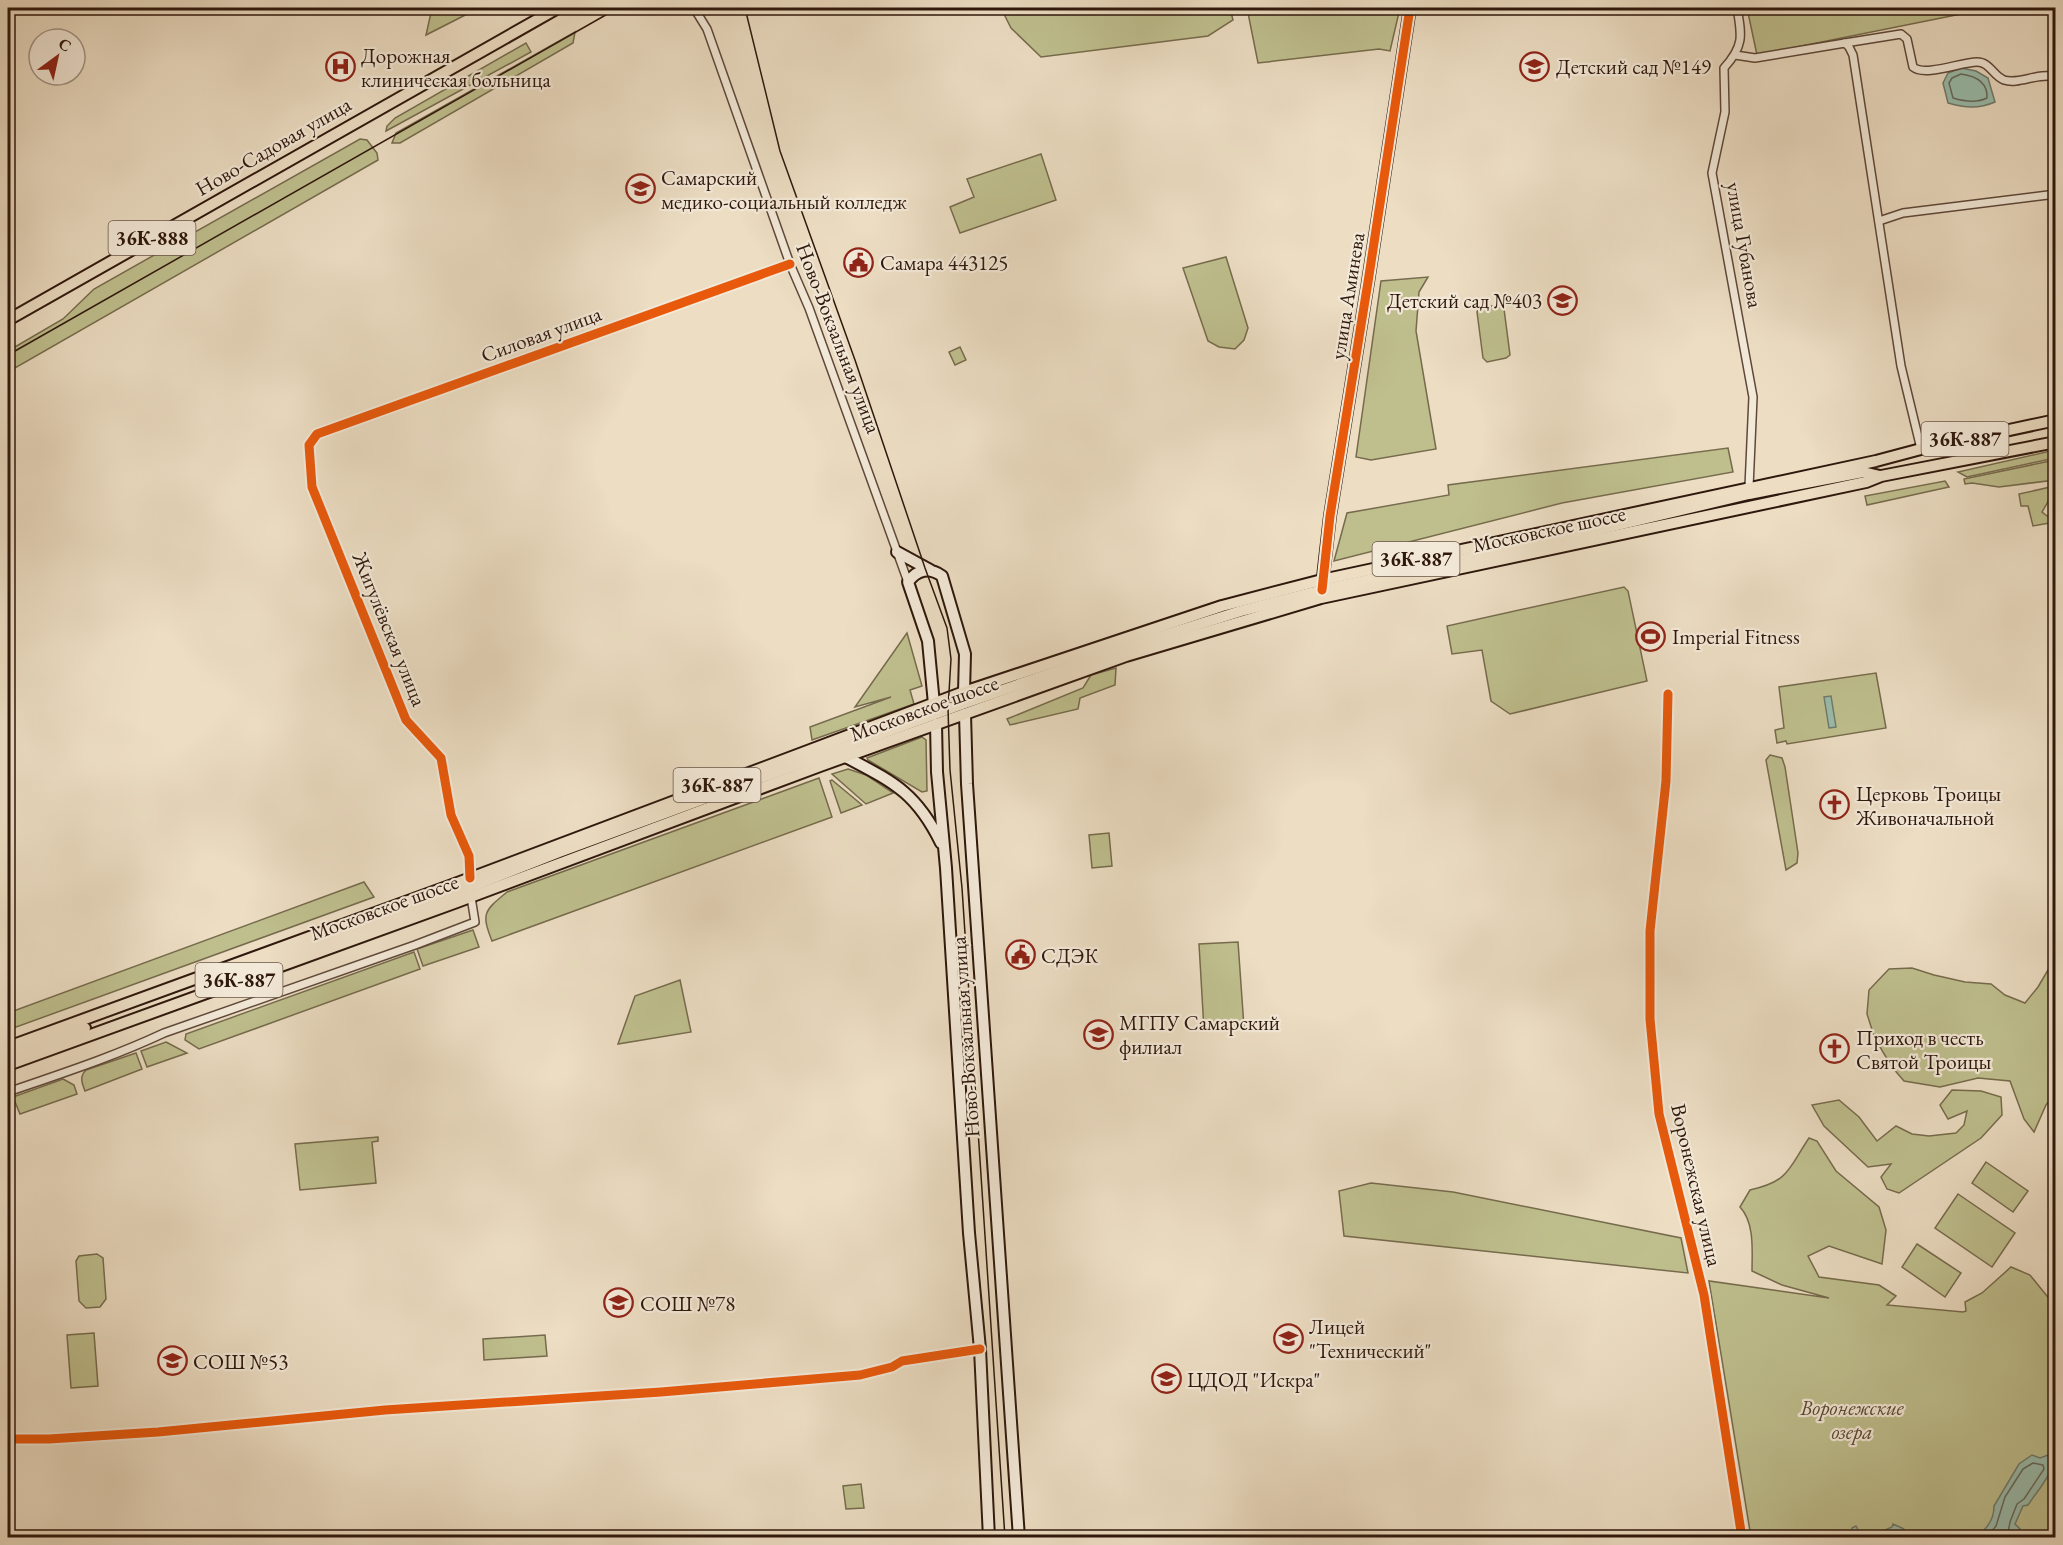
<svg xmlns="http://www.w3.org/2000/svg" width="2063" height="1545" font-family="'EB Garamond',serif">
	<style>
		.green { fill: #bfbf8e; stroke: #766b4d; stroke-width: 1.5 }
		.water { fill: #9abdad; stroke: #6f7b6d; stroke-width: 1.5 }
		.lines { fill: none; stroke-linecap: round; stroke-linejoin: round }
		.shore { stroke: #646a5c; stroke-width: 1.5 }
		.street-casing { stroke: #5e483a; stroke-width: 10 }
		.secondary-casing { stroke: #2e170c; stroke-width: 14 }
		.primary-casing { stroke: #2e170c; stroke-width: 14 }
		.street { stroke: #f3e9d8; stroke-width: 7 }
		.secondary { stroke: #f3e9d8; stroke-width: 10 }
		.primary { stroke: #ecddc3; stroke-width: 10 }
		.tram { stroke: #2e170c; stroke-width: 1.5 }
		.cycleway-casing { stroke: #f3e9d8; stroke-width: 13 }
		.cycleway { stroke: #e8590c; stroke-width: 9 }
		.labels { text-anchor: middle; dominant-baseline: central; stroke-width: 4.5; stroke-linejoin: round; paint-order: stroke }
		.shield { fill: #f3e9d8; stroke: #695649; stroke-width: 1.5 }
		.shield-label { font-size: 20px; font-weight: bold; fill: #2e170c }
		.poi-label { font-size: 21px; fill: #2e170c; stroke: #f3e9d8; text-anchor: start }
		.street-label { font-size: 21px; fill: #2e170c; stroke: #f3e9d8 }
		.park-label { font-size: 21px; font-style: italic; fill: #5a4933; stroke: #f3e9d8 }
	</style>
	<rect width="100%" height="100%" fill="#ecddc3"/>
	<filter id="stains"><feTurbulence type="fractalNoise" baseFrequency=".00333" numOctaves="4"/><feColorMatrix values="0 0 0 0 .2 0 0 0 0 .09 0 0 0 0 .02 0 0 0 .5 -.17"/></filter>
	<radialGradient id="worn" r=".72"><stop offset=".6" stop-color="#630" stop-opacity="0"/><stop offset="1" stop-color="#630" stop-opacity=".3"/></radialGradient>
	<g class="green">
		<path d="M432 8H479L426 35Z"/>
		<path d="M1001 8H1230L1233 20 1208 36 1041 57 1011 28Z"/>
		<path d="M1247 8H1400L1390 51 1379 49 1258 63Z"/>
		<path d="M1747 8H1768L1769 13 1800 8H1991L1757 55Z"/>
		<path d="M575 32 573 43 400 143H392L396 133Z"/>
		<path d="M526 43 531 52 386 131 387 126 395 118Z"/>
		<path d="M360 139 367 140 377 153 378 160 8 372V351L63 319 94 289Z"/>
		<path d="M1041 154 1056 200 960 233 950 207 974 197 967 179Z"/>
		<path d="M1226 257 1248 328 1244 340 1235 349 1219 347 1208 341 1183 268Z"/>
		<path d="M1428 277 1419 292 1416 331 1436 449 1371 460 1356 457 1381 281Z"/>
		<path d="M1499 305 1504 309 1510 355 1506 358 1487 362 1483 358 1477 312 1479 308Z"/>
		<path d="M960 347 966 360 955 365 949 352Z"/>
		<path d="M1728 448 1733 472 1562 503 1334 561 1347 513 1449 495 1448 485Z"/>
		<path d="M2055 450V458L1967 477 1958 472Z"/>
		<path d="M2055 460V480L1999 487 1972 483 1965 484 1964 479Z"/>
		<path d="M1945 481 1949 487 1867 505 1865 496Z"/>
		<path d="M2055 486V501L2049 500 2042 512 2055 522 2033 526 2028 506H2021L2019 494Z"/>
		<path d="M1624 587 1628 591 1647 681 1510 714 1491 701 1482 650 1452 654 1447 626Z"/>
		<path d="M907 633 922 686 910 690 914 704 812 740 810 727 891 697 855 707Z"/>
		<path d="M1116 668 1115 685 1080 698 1078 709 1010 725 1007 719 1083 688 1091 675Z"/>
		<path d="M1876 673 1886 728 1787 744 1786 741 1777 743 1775 730 1784 728 1779 687Z"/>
		<path d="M922 737 926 740 927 791 922 792 868 760 867 758Z"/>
		<path d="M1770 755 1782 758 1785 767 1798 853 1797 863 1786 870 1766 760Z"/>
		<path d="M848 769 866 775 893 793 866 804 832 774Z"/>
		<path d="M819 778 832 817 492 941C481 913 484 911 507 892Z"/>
		<path d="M832 780 862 805 841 813 830 781Z"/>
		<path d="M1109 833 1112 866 1092 868 1089 835Z"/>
		<path d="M364 882 374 897 8 1030V1013Z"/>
		<path d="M473 930 479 947 423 966 417 949Z"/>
		<path d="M1238 942 1244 1027 1204 1030 1199 944Z"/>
		<path d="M414 952 420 969 199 1049 185 1040 186 1034Z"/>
		<path d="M2055 958V1094L2046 1105 2034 1132 2024 1119 2010 1081 1978 1078 1940 1087 1904 1081 1892 1067 1875 1039 1867 1014 1869 990 1889 969 1912 968 1934 975 1965 982 1991 984 2005 995 2025 1003 2038 987Z"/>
		<path d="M680 980 691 1032 618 1044 635 996Z"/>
		<path d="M166 1042 187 1053 147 1067 141 1051Z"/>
		<path d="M136 1053 142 1069 85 1091C82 1083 79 1077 86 1070Z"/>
		<path d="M63 1079 74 1085 77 1094 20 1114 13 1097Z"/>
		<path d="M1952 1090 1981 1091 2001 1097 2002 1115 1981 1138 1899 1193 1887 1189 1881 1177 1891 1164 1868 1167 1824 1126 1812 1105 1839 1100 1859 1117 1877 1141 1896 1126 1912 1134 1929 1136 1956 1133 1964 1125 1967 1111 1948 1119 1940 1105Z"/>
		<path d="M378 1137V1141L372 1142 376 1183 300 1190 295 1144Z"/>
		<path d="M1809 1138 1817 1141 1836 1171 1879 1207 1886 1230 1882 1264 1829 1246 1808 1256 1819 1277 1879 1285 1896 1296 1887 1305 1963 1312 1966 1311 1965 1302 1982 1293 2011 1267 2030 1275 2051 1301H2055V1537H1751L1709 1281 1829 1298 1782 1285 1752 1271C1752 1251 1755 1223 1740 1207L1750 1190C1790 1181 1788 1169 1809 1138Z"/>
		<path d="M1986 1162 2028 1191 2013 1212 1972 1183Z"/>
		<path d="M1371 1183 1453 1192 1681 1238 1688 1273 1344 1236 1339 1191Z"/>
		<path d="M1958 1194 2015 1233 1992 1267 1935 1228Z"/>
		<path d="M1917 1244 1961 1273 1945 1297 1902 1267Z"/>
		<path d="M97 1254 103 1258 106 1299 100 1307 86 1308 79 1301 76 1261 79 1256Z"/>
		<path d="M94 1333 98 1386 71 1388 67 1335Z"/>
		<path d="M545 1335 547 1356 484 1360 483 1339Z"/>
		<path d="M861 1484 864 1508 846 1509 843 1486Z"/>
	</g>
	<g class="water">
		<path d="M1961 68 1976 71 1988 78 1995 102C1979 109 1965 108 1948 103L1943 83 1948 73Z"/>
		<path d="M1831 696 1836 727 1829 728 1824 697Z"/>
		<path d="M2051 1454C2058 1470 2036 1492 2028 1505L2023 1506 2015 1524 2020 1529 2013 1534 2014 1537H1984V1530C1991 1523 1994 1516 1994 1506L2019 1464 2032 1455 2040 1458Z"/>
		<path d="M1893 1524 1902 1528 1914 1537H1852V1528L1856 1526 1859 1532 1876 1534 1892 1527Z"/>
	</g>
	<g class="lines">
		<g class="shore">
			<path d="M1961 74C1975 76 1988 82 1987 98 1977 103 1963 101 1953 98L1949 83 1952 78Z"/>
			<path d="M1991 1538V1532L1996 1526 2005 1497 2023 1469 2033 1463 2043 1465 2044 1469 2024 1499 2017 1504 2010 1522 2007 1538"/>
		</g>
		<defs>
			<g id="street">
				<path d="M694 8 707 29 790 264 809 308 908 582"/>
				<path d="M1737 8C1742 36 1744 46 1724 68L1725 112 1712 173 1753 397 1749 487"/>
				<path d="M1845 43 1901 34 1907 39 1913 67C1925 77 1961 62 1977 62 1990 62 1993 76 2004 80 2019 85 2038 72 2056 77"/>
				<path d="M1735 55 1755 58 1845 43 1849 47 1853 55 1901 366 1921 449"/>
				<path d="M1879 221 1903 213 2056 194"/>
				<path d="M1668 694 1666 781 1650 931V1019L1659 1114 1704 1295 1742 1538"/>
				<path d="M470 878 469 856 451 815 441 758 406 720 312 487 309 445 317 434 790 264"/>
				<path d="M8 1092C60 1074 113 1057 164 1033L415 945 475 922 471 897"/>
				<path d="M8 1439H49L158 1432 385 1410 661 1392 860 1375 892 1367 902 1361 980 1349"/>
			</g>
			<g id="secondary">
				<path d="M897 552 930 570"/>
				<path d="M1322 586 1330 516 1368 282 1410 8"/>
				<path d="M934 704 928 641 908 582C917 569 930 567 942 576L965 654 964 692"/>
				<path d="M965 714 967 784 1019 1538"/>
				<path d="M936 724 937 772 946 868 969 1233 980 1349 989 1538"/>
				<path d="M846 757C893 782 916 792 941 843"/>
			</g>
			<g id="primary">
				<path d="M8 320 558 8"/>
				<path d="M204 985 455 893 559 852 965 703 1124 648 1241 611 1322 590 1549 541 1749 494 1863 472 1880 476"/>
				<path d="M8 1047 452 885 964 692 1222 606 1322 580 1876 461 1921 449 2056 420"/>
				<path d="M8 1056 85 1028"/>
				<path d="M8 1065 457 902 820 766 1126 656 1321 598 1866 482 1881 476 2056 442"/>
			</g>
		</defs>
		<use href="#street" class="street-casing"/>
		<use href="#secondary" class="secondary-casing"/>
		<use href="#primary" class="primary-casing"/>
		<use href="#street" class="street"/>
		<use href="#secondary" class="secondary"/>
		<use href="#primary" class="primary"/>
		<g class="tram">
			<path d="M745 8 780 151 855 360 925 568 947 628 951 659 948 709 950 770 962 888 1005 1538"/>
			<path d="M8 355 618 8"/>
		</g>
		<defs>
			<g id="cycleway">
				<path d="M1322 590 1330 516 1368 282 1410 8"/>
				<path d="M1668 694 1666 781 1650 931V1019L1659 1114 1704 1295 1742 1538"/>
				<path d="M470 878 469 856 451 815 441 758 406 720 312 487 309 445 317 434 790 264"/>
				<path d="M8 1439H49L158 1432 385 1410 661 1392 860 1375 892 1367 902 1361 980 1349"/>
			</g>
		</defs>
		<use href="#cycleway" class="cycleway-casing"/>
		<use href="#cycleway" class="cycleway"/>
	</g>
	<defs>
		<symbol id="school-ring" viewBox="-11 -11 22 22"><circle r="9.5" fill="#f3e9d8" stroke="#8f2418" stroke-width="1.5"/><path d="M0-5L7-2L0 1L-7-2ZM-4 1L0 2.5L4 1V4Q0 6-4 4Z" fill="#8f2418"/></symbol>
		<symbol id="hospital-ring" viewBox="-11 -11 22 22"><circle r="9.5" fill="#f3e9d8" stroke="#8f2418" stroke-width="1.5"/><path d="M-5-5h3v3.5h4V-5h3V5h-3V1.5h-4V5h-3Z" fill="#8f2418"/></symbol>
		<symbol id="university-ring" viewBox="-11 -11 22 22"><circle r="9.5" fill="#f3e9d8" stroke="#8f2418" stroke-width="1.5"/><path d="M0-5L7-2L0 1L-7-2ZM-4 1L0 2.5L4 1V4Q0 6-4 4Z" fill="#8f2418"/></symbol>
		<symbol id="civic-ring" viewBox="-11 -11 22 22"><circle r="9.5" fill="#f3e9d8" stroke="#8f2418" stroke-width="1.5"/><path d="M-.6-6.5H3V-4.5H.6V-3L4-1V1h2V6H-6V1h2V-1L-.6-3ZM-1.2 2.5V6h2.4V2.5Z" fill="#8f2418"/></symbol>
		<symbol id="stadium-ring" viewBox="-11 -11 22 22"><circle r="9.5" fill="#f3e9d8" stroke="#8f2418" stroke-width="1.5"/><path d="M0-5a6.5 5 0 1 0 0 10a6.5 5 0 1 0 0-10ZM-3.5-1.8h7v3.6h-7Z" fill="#8f2418"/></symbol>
		<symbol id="church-ring" viewBox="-11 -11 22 22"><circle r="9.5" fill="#f3e9d8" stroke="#8f2418" stroke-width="1.5"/><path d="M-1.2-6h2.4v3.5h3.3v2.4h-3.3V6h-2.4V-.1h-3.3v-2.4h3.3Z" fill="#8f2418"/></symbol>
	</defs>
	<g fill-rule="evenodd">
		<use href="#school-ring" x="1518" y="50" width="33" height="33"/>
		<use href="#hospital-ring" x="324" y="50" width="33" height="33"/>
		<use href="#university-ring" x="624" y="172" width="33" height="33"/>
		<use href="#civic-ring" x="842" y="246" width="33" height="33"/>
		<use href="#school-ring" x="1546" y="284" width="33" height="33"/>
		<use href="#stadium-ring" x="1634" y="620" width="33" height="33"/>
		<use href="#church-ring" x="1818" y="788" width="33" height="33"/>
		<use href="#civic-ring" x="1004" y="938" width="33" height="33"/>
		<use href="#university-ring" x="1082" y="1018" width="33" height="33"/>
		<use href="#church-ring" x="1818" y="1032" width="33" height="33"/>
		<use href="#school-ring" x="602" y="1286" width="33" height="33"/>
		<use href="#school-ring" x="1272" y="1322" width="33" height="33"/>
		<use href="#school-ring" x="156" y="1344" width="33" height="33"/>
		<use href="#school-ring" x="1150" y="1362" width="33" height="33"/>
	</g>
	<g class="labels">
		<g class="shield">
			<rect x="108.5" y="221" width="87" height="34" rx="4.5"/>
			<rect x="1921.5" y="422" width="87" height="34" rx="4.5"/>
			<rect x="1372.5" y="542" width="87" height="34" rx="4.5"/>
			<rect x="673.5" y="768" width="87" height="34" rx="4.5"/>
			<rect x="195.5" y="963" width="87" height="34" rx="4.5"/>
		</g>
		<g class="shield-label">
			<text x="152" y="238">36К-888</text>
			<text x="1965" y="439">36К-887</text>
			<text x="1416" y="559">36К-887</text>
			<text x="717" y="785">36К-887</text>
			<text x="239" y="980">36К-887</text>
		</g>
		<g class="poi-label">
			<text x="361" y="55">Дорожная<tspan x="361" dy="24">клиническая больница</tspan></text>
			<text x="1556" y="66">Детский сад №149</text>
			<text x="661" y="177">Самарский<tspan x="661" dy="24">медико-социальный колледж</tspan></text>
			<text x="880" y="262">Самара 443125</text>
			<text x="1542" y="300" text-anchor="end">Детский сад №403</text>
			<text x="1672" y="636">Imperial Fitness</text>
			<text x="1856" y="793">Церковь Троицы<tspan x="1856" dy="24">Живоначальной</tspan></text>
			<text x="1041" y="955">СДЭК</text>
			<text x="1119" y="1022">МГПУ Самарский<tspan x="1119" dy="24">филиал</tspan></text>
			<text x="1856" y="1037">Приход в честь<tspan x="1856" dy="24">Святой Троицы</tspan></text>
			<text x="640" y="1303">СОШ №78</text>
			<text x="1309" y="1326">Лицей<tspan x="1309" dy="24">"Технический"</tspan></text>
			<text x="193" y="1361">СОШ №53</text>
			<text x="1187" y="1379">ЦДОД "Искра"</text>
		</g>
		<g class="street-label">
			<text transform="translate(273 146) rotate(-30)">Ново-Садовая улица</text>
			<text transform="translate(1745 245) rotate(80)">улица Губанова</text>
			<text transform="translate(1347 296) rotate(-81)">улица Аминева</text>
			<text transform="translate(541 334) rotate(-20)">Силовая улица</text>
			<text transform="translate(839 338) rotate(69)">Ново-Вокзальная улица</text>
			<text transform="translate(1549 529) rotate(-12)">Московское шоссе</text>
			<text transform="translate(390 629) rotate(68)">Жигулёвская улица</text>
			<text transform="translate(924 708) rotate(-20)">Московское шоссе</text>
			<text transform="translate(384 907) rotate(-20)">Московское шоссе</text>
			<text transform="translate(965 1037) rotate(-94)">Ново-Вокзальная улица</text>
			<text transform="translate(1697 1185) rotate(77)">Воронежская улица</text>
		</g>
		<g class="park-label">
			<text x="1852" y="1407">Воронежские<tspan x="1852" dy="24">озера</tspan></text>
		</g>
	</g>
	<rect width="2063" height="1545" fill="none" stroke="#ecddc3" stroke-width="30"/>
	<rect x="9" y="9" width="2045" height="1527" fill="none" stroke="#2e170c" stroke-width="3"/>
	<rect x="15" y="15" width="2033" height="1515" fill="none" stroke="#2e170c" stroke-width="1.5"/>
	<g transform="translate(57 57) rotate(33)"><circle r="28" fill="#f3e9d8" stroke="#a49586" stroke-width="1.5"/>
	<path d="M0-4.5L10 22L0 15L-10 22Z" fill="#8f2418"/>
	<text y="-9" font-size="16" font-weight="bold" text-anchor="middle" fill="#2e170c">С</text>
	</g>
	<rect width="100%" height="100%" filter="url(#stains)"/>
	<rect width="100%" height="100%" fill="url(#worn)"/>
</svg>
